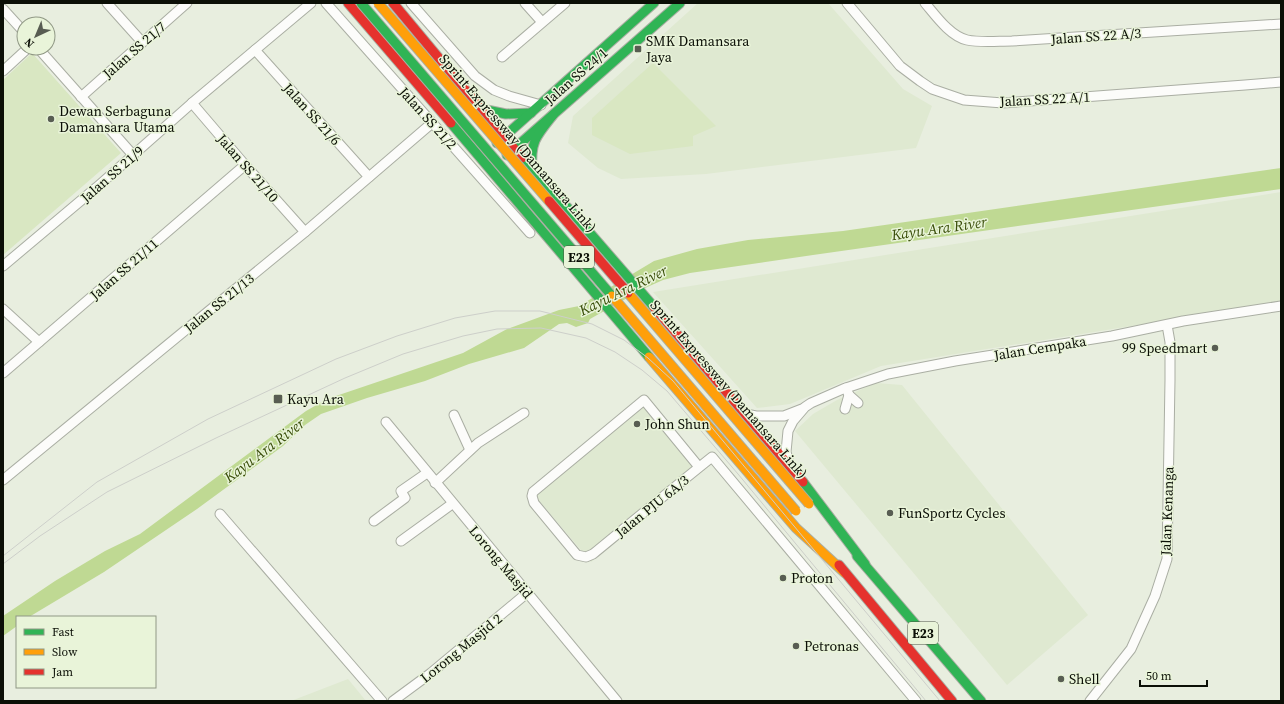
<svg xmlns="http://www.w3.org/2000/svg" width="1284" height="704" font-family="'Source Serif 4',serif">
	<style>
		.built { fill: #dfe9d1 }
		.green { fill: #d9e7c2 }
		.water { fill: #bfd993 }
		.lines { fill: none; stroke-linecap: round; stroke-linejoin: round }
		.street-casing { stroke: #aaaea3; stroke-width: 11 }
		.fast-casing { stroke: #aaaea3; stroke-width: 11 }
		.slow-casing { stroke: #aaaea3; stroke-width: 11 }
		.jam-casing { stroke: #aaaea3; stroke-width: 11 }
		.street { stroke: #fcfcfa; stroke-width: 9 }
		.fast { stroke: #30b455; stroke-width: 9 }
		.slow { stroke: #ff9f0a; stroke-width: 9 }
		.jam { stroke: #e5322d; stroke-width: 9 }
		.tram { stroke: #cdcfca; stroke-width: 1 }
		.fast-bridge-casing { stroke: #aaaea3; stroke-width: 11; stroke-linecap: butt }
		.slow-bridge-casing { stroke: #aaaea3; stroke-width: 11; stroke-linecap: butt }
		.jam-bridge-casing { stroke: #aaaea3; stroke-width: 11; stroke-linecap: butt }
		.fast-bridge { stroke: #30b455; stroke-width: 9 }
		.slow-bridge { stroke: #ff9f0a; stroke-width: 9 }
		.jam-bridge { stroke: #e5322d; stroke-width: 9 }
		.poi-dot { fill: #585d52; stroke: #e9f4d9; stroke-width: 1.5 }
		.labels { text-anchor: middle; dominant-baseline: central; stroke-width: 3; stroke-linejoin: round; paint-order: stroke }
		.shield { fill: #e9f4d9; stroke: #4e5445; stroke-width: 1 }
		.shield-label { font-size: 13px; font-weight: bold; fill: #0b0f06 }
		.street-label { font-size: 14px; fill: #0b0f06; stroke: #e9f4d9 }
		.poi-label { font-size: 14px; fill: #0b0f06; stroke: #e9f4d9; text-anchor: start }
		.water-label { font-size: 15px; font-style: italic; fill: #3a4f0a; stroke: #e9f4d9 }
	</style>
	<rect width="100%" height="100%" fill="#e8eedf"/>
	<g class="built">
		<path d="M698 3H828L903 89 932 106 916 148 706 174 621 179 598 168 568 143 573 116Z"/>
		<path d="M1281 192V302L881 366 790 404 757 408 653 292Z"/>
		<path d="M876 383 902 385 1088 615 1007 685 795 431 813 414 837 400Z"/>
		<path d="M639 399 700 472 591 562 530 490Z"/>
		<path d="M348 679 366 701H291Z"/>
	</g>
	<g class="green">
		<path d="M32 53 121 153 3 255V80Z"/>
		<path d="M653 63 716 126 693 136V146L630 154 592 135V118Z"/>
	</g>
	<path class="water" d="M1281 168V189L813 255 690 273 663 280 645 288 590 319 588 323 576 327 567 323 559 324 524 348 469 364 425 381 367 398 321 414 305 425 283 446 197 509 104 572 29 617H17V626L3 636V616L55 581 105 551 140 534 306 411 327 399 463 353 507 329 559 310 579 306 654 261 697 249 748 240 843 231Z"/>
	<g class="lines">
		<defs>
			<g id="street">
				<path d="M107 3 142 42"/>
				<path d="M326 3 530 233"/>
				<path d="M411 3 475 76 494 90 509 96 541 105"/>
				<path d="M525 3 542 22"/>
				<path d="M847 3 900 66 920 81 932 89 964 100 1003 103 1245 85 1281 82"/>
				<path d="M925 3C936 16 950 36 967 40 981 43 998 41 1012 41L1281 24"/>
				<path d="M3 9 24 32"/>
				<path d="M38 48 133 155"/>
				<path d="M255 50 369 177"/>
				<path d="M502 57 565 3"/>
				<path d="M3 71 28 48"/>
				<path d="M81 97 187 3"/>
				<path d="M192 103 245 165 305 232"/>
				<path d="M3 266 97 187 192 103 311 3"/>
				<path d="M3 309 39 342"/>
				<path d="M3 373 245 165"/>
				<path d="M846 388 849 395 858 403"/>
				<path d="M845 409 849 395"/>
				<path d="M746 414 756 416H784L802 409"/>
				<path d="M454 415 470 450"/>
				<path d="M386 422 617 701"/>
				<path d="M788 459 786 452 788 431 793 421 805 407 811 403 843 389 888 374 955 361 1112 336 1183 321 1281 306"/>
				<path d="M699 467 644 400 533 492 532 496 534 503 577 555 586 557 593 554C632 522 672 489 712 457L916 701"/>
				<path d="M3 480 305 232 432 123"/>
				<path d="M435 483 478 443 524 413"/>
				<path d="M220 514 382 701"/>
				<path d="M374 521 405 498 401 491 427 473"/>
				<path d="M401 541 452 504"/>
				<path d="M393 701 431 673 527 593"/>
				<path d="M1090 701 1131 649 1155 596 1167 559 1170 380V342L1167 325"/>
			</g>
			<g id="fast">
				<path d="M482 109 506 114 531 113"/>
				<path d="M451 123 649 357"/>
				<path d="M497 143 654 3"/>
				<path d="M507 155 680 3"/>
				<path d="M522 158 549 190 570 210 654 307"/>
				<path d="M532 170C530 142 536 136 553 115"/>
				<path d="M803 482 865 564"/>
				<path d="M857 556 981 701"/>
			</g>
			<path id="slow" d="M649 357 796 528 845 573"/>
			<g id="jam">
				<path d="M348 3 451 123"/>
				<path d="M393 3 522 158"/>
				<path d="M654 307 803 482"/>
				<path d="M839 565 952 701"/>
			</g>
		</defs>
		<use href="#street" class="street-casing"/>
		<use href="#fast" class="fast-casing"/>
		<use href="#slow" class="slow-casing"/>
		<use href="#jam" class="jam-casing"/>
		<use href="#street" class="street"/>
		<use href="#fast" class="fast"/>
		<use href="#slow" class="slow"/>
		<use href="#jam" class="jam"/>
		<g class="tram">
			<path d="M3 556 97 482 208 419 336 359 397 336 455 318 495 311H540L592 324 624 340 648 358 673 381 940 701"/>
			<path d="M3 564 40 536 107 492 216 438 345 378 403 354 463 336 497 329 541 328 586 338 615 352 642 370 667 391 738 474 926 701"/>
		</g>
		<defs>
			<path id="fast-bridge" d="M361 3 612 296"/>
			<g id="slow-bridge">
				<path d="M378 3 549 201"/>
				<path d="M628 293 809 504"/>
				<path d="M612 296 796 511"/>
			</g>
			<path id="jam-bridge" d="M549 201 628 293"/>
		</defs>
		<use href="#fast-bridge" class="fast-bridge-casing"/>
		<use href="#slow-bridge" class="slow-bridge-casing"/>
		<use href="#jam-bridge" class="jam-bridge-casing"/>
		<use href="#fast-bridge" class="fast-bridge"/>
		<use href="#slow-bridge" class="slow-bridge"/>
		<use href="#jam-bridge" class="jam-bridge"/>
	</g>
	<g class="poi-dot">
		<rect x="634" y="45" width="8" height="8" rx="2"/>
		<circle cx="51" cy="119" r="4"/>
		<circle cx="1215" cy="348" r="4"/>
		<rect x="273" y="394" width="10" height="10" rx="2"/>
		<circle cx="637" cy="424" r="4"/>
		<circle cx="890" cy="513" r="4"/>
		<circle cx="783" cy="578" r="4"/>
		<circle cx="796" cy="646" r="4"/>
		<circle cx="1061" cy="679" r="4"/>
	</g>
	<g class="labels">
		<g class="shield">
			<rect x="564" y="246" width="30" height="22" rx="3"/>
			<rect x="908" y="622" width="30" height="22" rx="3"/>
		</g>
		<g class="shield-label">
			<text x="579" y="257">E23</text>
			<text x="923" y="633">E23</text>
		</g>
		<g class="street-label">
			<text transform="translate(1096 36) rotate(-4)">Jalan SS 22 A/3</text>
			<text transform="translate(134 50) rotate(-41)">Jalan SS 21/7</text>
			<text transform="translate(576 76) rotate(-41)">Jalan SS 24/1</text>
			<text transform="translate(1045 99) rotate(-3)">Jalan SS 22 A/1</text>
			<text transform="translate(312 114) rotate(48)">Jalan SS 21/6</text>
			<text transform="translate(428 118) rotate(48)">Jalan SS 21/2</text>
			<text transform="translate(518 143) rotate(49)">Sprint Expressway (Damansara Link)</text>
			<text transform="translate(248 168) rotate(49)">Jalan SS 21/10</text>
			<text transform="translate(112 174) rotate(-41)">Jalan SS 21/9</text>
			<text transform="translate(124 269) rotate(-41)">Jalan SS 21/11</text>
			<text transform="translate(219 303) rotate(-39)">Jalan SS 21/13</text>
			<text transform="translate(1040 348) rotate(-9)">Jalan Cempaka</text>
			<text transform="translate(729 389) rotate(49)">Sprint Expressway (Damansara Link)</text>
			<text transform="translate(652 506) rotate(-39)">Jalan PJU 6A/3</text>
			<text transform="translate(1167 511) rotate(-88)">Jalan Kenanga</text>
			<text transform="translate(501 562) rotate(50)">Lorong Masjid</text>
			<text transform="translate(461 648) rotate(-39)">Lorong Masjid 2</text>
		</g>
		<g class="poi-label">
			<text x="646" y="41">SMK Damansara<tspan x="646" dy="16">Jaya</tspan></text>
			<text x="59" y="111">Dewan Serbaguna<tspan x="59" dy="16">Damansara Utama</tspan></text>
			<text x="1207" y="348" text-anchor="end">99 Speedmart</text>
			<text x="287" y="399">Kayu Ara</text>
			<text x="645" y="424">John Shun</text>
			<text x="898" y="513">FunSportz Cycles</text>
			<text x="791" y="578">Proton</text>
			<text x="804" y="646">Petronas</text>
			<text x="1069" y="679">Shell</text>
		</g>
		<g class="water-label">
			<text transform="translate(939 228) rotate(-8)">Kayu Ara River</text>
			<text transform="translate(623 290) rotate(-26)">Kayu Ara River</text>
			<text transform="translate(264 450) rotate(-37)">Kayu Ara River</text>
		</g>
	</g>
	<rect width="1284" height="704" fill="none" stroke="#0b0f06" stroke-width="8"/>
	<rect x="16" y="616" width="140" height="72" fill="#e9f4d9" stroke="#909885"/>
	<rect x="24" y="629" width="20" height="6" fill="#30b455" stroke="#909885"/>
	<text x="52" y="636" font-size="12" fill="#0b0f06">Fast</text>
	<rect x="24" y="649" width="20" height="6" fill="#ff9f0a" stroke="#909885"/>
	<text x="52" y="656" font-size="12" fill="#0b0f06">Slow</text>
	<rect x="24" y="669" width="20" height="6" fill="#e5322d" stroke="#909885"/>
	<text x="52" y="676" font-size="12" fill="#0b0f06">Jam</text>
	<g transform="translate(36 36) rotate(224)"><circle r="19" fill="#e9f4d9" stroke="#909885"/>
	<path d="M0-3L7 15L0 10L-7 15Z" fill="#585d52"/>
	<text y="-6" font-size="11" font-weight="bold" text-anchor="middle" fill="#0b0f06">N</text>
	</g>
	<path d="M1140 680v6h67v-6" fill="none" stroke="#0b0f06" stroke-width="2"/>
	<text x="1146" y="680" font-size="12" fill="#0b0f06" stroke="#e9f4d9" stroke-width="3" paint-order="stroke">50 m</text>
</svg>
